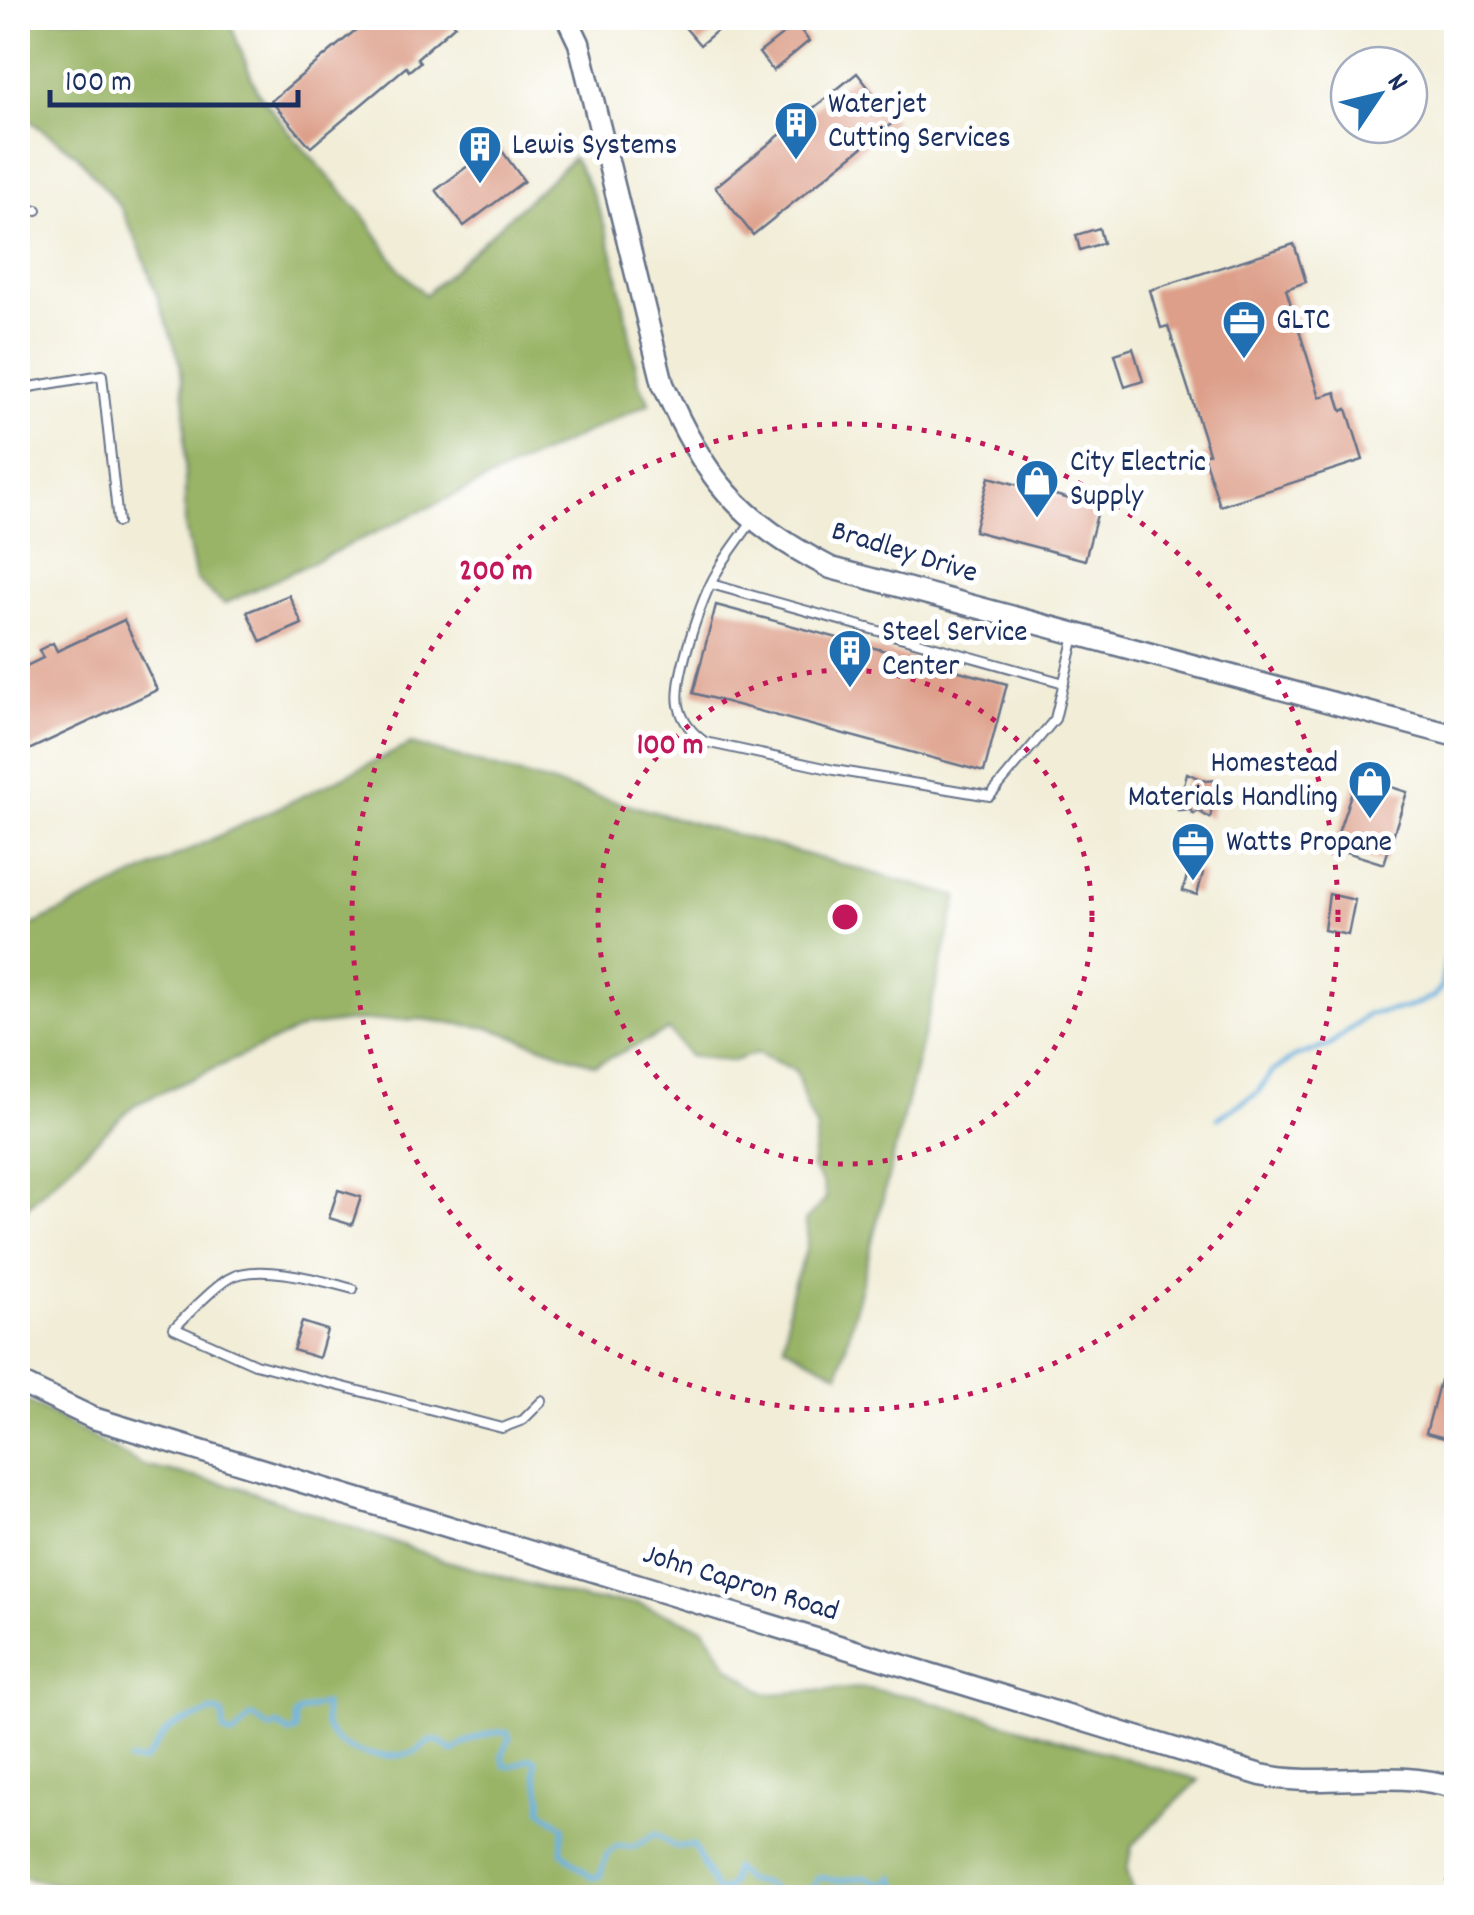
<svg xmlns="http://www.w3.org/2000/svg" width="1474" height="1915" font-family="Dekko,sans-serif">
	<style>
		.forest { fill: #99b466; stroke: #5a7262; stroke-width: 2.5 }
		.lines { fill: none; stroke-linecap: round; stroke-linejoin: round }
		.stream { stroke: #65aedd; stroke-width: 5 }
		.building { fill: #dd9f89 }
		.service-casing { stroke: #667288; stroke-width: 12 }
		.tertiary-casing { stroke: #667288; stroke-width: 25 }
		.path { stroke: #667288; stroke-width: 2.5; stroke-dasharray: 8 8; stroke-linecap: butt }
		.service { stroke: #fff; stroke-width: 8 }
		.tertiary { stroke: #fff; stroke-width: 20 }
		.ring { fill: none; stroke: #c2185b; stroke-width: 5; stroke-dasharray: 5 10 }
		.labels { text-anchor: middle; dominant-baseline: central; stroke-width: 10; stroke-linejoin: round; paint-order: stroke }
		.poi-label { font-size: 30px; fill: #1b2f5e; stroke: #fff; text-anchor: start }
		.street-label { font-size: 30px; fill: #1b2f5e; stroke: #fff }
		.centre { fill: #c2185b; stroke: #fff; stroke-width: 5 }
		.ring-label { font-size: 30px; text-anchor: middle; font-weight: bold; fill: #c2185b; stroke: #fff; stroke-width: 10; stroke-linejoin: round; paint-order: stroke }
	</style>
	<rect width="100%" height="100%" fill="#fff"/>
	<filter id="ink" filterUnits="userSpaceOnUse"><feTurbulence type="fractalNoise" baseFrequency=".01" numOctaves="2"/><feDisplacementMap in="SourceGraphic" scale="20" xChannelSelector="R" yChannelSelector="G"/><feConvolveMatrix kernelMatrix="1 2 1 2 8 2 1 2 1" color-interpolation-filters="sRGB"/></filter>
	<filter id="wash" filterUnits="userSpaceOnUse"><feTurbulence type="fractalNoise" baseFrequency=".0048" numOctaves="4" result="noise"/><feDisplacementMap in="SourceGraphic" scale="40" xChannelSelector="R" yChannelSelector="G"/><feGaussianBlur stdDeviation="2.25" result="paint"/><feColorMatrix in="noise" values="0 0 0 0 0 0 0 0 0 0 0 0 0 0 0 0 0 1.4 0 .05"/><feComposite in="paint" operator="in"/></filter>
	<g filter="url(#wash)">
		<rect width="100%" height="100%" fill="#f1edd7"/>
		<g class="forest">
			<path d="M18 18H228L257 91 295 139 365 217 401 271 425 295 573 158C615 222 623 307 639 382L650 403 224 604 196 580 185 526V405L180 361 141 251 121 208 77 155 18 112Z"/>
			<path d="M411 744 958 897 839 1374 784 1345C787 1329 787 1313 790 1297 795 1270 814 1251 805 1221L826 1199 823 1184 812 1168 817 1130 806 1106 796 1071 757 1053 733 1061 689 1056 669 1030 595 1065 490 1028 421 1019 352 1021 305 1027 134 1105 18 1215V932Z"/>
			<path d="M18 1396 144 1466 239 1487 446 1561 586 1600 637 1603 704 1628 729 1667 767 1694 863 1688 916 1697 1199 1780 1132 1845 1127 1869 1134 1897 192 1898 51 1883 18 1875Z"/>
		</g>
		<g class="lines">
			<g class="stream">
				<path d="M1218 1118 1257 1093 1272 1072 1294 1057 1330 1045 1368 1014 1406 1008 1434 997 1441 987 1446 958 1456 928"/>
				<path d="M129 1761 143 1762C155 1751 159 1737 171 1728 184 1719 199 1720 212 1711L223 1714 224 1732 233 1736 252 1716 271 1729 277 1725 290 1733 296 1731 295 1716 300 1711 324 1704C326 1715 322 1725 330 1734 347 1756 388 1759 412 1753 420 1751 426 1742 433 1741 441 1739 447 1748 453 1752 467 1741 490 1729 508 1733L510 1739 502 1755 505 1766H513L530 1758 536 1760C532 1778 545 1789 541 1810L564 1827 561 1851 592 1878 600 1876 607 1854 613 1850 618 1846 635 1847 656 1833 674 1847 693 1845 715 1889 724 1891 731 1883 734 1868 746 1880 766 1884 783 1898"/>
				<path d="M795 1898 814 1886 818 1877 838 1881 866 1877 883 1884 893 1877 905 1898"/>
			</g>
		</g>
		<g id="blocks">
			<g class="building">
				<path d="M370 18H449L455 25 417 58 420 62 409 71 406 67 311 147 271 101Z"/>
				<path d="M677 18H732L700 45Z"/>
				<path d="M796 24 809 41 773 71 759 53Z"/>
				<path d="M857 73 895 121 753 235 715 187Z"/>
				<path d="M497 144 524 181 464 226 436 190Z"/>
				<path d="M1099 228 1103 243 1080 250 1076 235Z"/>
				<path d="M1294 244 1306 282 1286 289 1320 397 1336 392 1342 411 1347 409 1363 460 1220 506 1203 455 1209 453 1168 326 1161 328 1150 290Z"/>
				<path d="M1133 348 1143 381 1125 387 1115 354Z"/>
				<path d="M989 477 1099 507 1085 560 974 531Z"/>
				<path d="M289 595 302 624 261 642 247 612Z"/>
				<path d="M716 605 1007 684 984 772 693 693Z"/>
				<path d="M124 620 157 690 18 755V670L43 658 39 650 53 643 57 651Z"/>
				<path d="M1187 773 1206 781 1218 780 1210 818 1198 811 1194 814 1190 810H1178Z"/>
				<path d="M1357 776 1407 792 1384 864 1333 848Z"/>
				<path d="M1189 868 1203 873 1197 895 1183 891Z"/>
				<path d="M1329 894 1355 900 1348 935 1324 930Z"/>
				<path d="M338 1190 361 1197 352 1225 329 1218Z"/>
				<path d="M302 1322 327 1330 319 1358 293 1350Z"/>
				<path d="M1440 1380 1456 1384V1441L1426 1433Z"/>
			</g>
		</g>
	</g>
	<g filter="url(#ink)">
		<use href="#blocks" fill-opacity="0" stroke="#667288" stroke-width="2.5"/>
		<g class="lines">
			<defs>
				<g id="service">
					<path d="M18 215 37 210"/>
					<path d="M18 389 102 375 118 522"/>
					<path d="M752 521C741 537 727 554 717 572 702 597 674 677 679 705 682 721 692 733 705 742L834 770 990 796 1055 719 1075 636"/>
					<path d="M711 584 1064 683"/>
					<path d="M353 1289C323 1281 256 1261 228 1279 209 1291 191 1312 174 1328L255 1364 502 1428 523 1420 542 1401"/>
				</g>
				<g id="tertiary">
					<path d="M567 18 579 43 663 384C705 479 738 520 831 568L1456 736"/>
					<path d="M18 1382 93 1418 1261 1775C1327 1789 1391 1767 1456 1788"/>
				</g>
			</defs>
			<use href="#service" class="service-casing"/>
			<use href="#tertiary" class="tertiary-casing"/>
			<path class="path" d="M1442 1898 1456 1854"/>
			<use href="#service" class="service"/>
			<use href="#tertiary" class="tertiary"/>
		</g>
	</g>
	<g class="ring">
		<circle cx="845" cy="917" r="247"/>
		<circle cx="845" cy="917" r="493"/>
	</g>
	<defs>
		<symbol id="building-pin" viewBox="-11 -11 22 30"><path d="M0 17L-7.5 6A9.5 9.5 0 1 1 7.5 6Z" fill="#1f6fb2" stroke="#fff"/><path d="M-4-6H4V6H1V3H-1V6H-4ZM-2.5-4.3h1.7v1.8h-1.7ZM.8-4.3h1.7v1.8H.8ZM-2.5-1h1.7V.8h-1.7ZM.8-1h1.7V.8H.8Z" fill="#fff"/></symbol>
		<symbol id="office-pin" viewBox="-11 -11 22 30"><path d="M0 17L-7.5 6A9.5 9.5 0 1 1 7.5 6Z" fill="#1f6fb2" stroke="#fff"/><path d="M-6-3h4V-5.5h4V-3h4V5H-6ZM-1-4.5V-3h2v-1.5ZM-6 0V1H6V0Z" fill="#fff"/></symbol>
		<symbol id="shop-pin" viewBox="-11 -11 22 30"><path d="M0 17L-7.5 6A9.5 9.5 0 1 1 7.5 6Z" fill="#1f6fb2" stroke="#fff"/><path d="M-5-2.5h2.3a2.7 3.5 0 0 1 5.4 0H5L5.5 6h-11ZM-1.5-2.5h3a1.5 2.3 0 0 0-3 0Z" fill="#fff"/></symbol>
	</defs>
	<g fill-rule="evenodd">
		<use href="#building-pin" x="771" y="98" width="50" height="68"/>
		<use href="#building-pin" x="455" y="122" width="50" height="68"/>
		<use href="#office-pin" x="1219" y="297" width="50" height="68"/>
		<use href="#shop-pin" x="1012" y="456" width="50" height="68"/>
		<use href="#building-pin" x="825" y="626" width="50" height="68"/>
		<use href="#shop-pin" x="1345" y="757" width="50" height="68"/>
		<use href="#office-pin" x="1168" y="819" width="50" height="68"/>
	</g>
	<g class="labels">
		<g class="poi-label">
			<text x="828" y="106">Waterjet<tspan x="828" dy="34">Cutting Services</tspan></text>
			<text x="512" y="147">Lewis Systems</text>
			<text x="1276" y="322">GLTC</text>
			<text x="1070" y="464">City Electric<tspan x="1070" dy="34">Supply</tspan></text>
			<text x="882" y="634">Steel Service<tspan x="882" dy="34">Center</tspan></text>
			<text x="1338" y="765" text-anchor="end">Homestead<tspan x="1338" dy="34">Materials Handling</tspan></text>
			<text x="1226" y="844">Watts Propane</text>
		</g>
		<g class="street-label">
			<text transform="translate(904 554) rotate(17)">Bradley Drive</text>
			<text transform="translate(740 1585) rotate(17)">John Capron Road</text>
		</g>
	</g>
	<circle cx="845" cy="917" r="15" class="centre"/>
	<g class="ring-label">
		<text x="496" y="579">200 m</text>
		<text x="670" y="753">100 m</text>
	</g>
	<rect width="1474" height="1915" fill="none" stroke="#fff" stroke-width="60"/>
	<g transform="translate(1379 95) rotate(55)"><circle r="48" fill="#ffffff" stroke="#a4acbf" stroke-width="2.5"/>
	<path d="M0-8L18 38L0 25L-18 38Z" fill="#1f6fb2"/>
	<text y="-15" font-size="28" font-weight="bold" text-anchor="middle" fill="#1b2f5e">N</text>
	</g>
	<path d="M50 90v15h248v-15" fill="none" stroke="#1b2f5e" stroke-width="5"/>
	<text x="65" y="90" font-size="30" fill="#1b2f5e" stroke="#ffffff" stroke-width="8" paint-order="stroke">100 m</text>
</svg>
